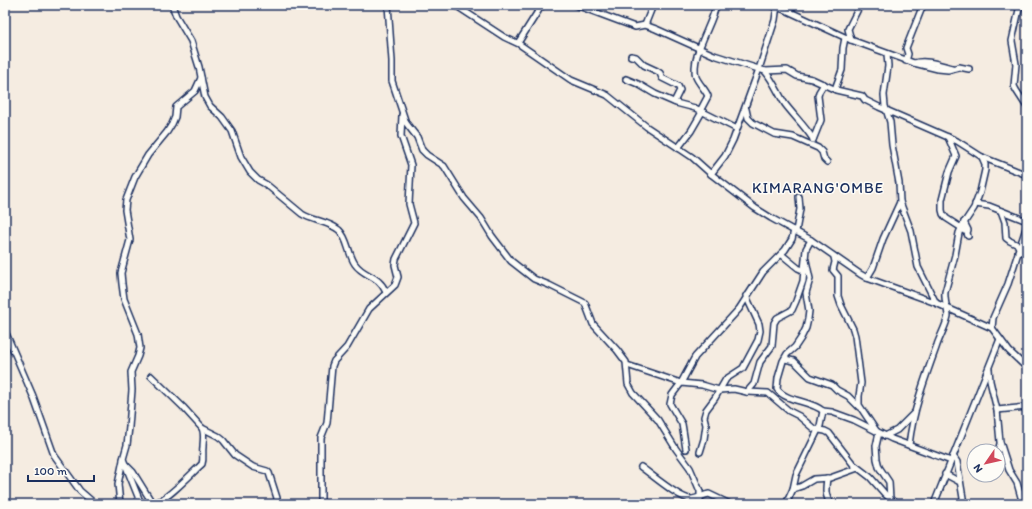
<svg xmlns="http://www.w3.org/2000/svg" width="1032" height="509" font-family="Itim,sans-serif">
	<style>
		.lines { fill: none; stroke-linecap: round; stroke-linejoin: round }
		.minor-casing { stroke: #1b2f5e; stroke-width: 8 }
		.minor { stroke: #fdfcf7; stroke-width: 5 }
		.labels { text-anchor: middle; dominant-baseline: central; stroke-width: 3; stroke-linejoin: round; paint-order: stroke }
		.quarter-label { font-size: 15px; letter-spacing: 1px; fill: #1b2f5e; stroke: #fdfcf7 }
	</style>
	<rect width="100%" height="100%" fill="#f5ece1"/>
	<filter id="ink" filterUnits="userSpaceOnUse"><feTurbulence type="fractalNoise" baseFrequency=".025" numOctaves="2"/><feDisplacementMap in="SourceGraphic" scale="8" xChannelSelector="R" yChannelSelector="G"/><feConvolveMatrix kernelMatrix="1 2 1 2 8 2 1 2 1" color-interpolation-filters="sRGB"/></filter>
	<g filter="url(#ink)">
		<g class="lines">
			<defs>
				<g id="minor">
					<path d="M172 5 176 16 191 41 199 67 205 97 210 106 222 117 232 131 241 157 250 172 258 180 267 185 302 214C313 221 328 221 339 230 348 238 348 254 355 264 364 277 378 274 386 292"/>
					<path d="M388 5 392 61V81L406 123 417 137 422 150 427 155 444 166 464 198 481 218 492 236 511 261 534 279 549 285 585 303 593 324 617 350 626 362 628 384 633 393 658 420 676 449 690 468 700 491V504"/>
					<path d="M455 5 504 37 519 44 571 80 607 95 647 127 692 157 711 174 755 208 771 218 811 240 860 274 867 278 936 303 992 328 1009 351 1027 368"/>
					<path d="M576 5 635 27 645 25 656 29 714 55 765 71 787 70 797 76 812 79 836 90 862 96 865 100 879 107 957 141 982 157 1027 175"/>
					<path d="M770 5 788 11 851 40 914 63 938 69 948 70 959 67 969 69"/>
					<path d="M1020 5 1012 41 1016 64 1014 86 1016 90 1027 107"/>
					<path d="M5 9 7 5"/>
					<path d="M645 25 653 5"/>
					<path d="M851 40 848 29 860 5"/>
					<path d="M518 43 542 5"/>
					<path d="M887 54 888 66 884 95 885 106 890 122 892 145 899 183 900 202 911 231 918 267 936 303"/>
					<path d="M631 56 636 57 644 65 657 71 660 73 662 78 678 86 680 90 674 102"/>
					<path d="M906 61 908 54 906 48 923 5"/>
					<path d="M914 63C926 59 940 65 952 68"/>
					<path d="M765 71C774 82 778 93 785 104 794 116 805 126 813 139"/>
					<path d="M626 79 638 84 655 94 676 103 695 108 737 129"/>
					<path d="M835 89 842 70 843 48 845 38"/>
					<path d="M746 109 748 118 753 123 774 134 793 137 818 148 822 152 824 159 827 162"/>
					<path d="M700 111 708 96C705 89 699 84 696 77 690 56 712 26 716 5"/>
					<path d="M948 137 956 156 949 172 942 200V210L943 214 946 218 963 229 964 231"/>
					<path d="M813 140 821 120 818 96 819 92 824 84"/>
					<path d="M678 148 691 131 702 112"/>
					<path d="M711 174 725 156 733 140 759 69 775 20 777 5"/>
					<path d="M975 204 989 206 1027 221"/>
					<path d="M1001 211 1005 222 1006 238 1010 241 1018 245 1019 249"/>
					<path d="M964 222 968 230 967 233 968 236"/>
					<path d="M796 231 800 209 799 197"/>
					<path d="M1018 251 1027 253"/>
					<path d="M781 254 798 268 805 271"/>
					<path d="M834 257 835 262 833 270 838 276V296L841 305 853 329 855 336 861 383 859 396V405L877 432"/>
					<path d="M867 278 873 268 883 239 900 202"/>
					<path d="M992 328 993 318 1008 284 1027 225"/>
					<path d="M5 331 33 396 54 455 80 491 95 504"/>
					<path d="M785 359 794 361 810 377 832 385 837 390 848 396 859 407"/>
					<path d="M627 365 681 383 702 385 719 390 734 389 747 392 768 393 789 411 799 416 814 429 825 431 829 433 853 464 870 477 885 494 896 504"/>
					<path d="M989 369 990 381 997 410 1000 442 1009 470 1017 483 1023 504"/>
					<path d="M151 376 183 407 202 428 218 436 223 440 235 455 253 467 267 471 269 473 277 498 276 504"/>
					<path d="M747 392 754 384 760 362 772 346 774 323 777 318 792 310 796 301 803 281 806 249 811 240"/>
					<path d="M997 410 1027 407"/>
					<path d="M823 411 832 412 854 420 892 439 951 461"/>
					<path d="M879 433 876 446 877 459 879 467 889 482 890 499"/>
					<path d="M885 436 897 430 914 413"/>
					<path d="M909 445C913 410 925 378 937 345 940 336 946 326 948 316 948 311 944 300 945 292L955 255 959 233 962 226 974 208 980 192 985 170V164L982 157"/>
					<path d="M686 449 682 424 670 404 672 395 681 383 695 357 739 309 763 272 785 250 792 239 794 230"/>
					<path d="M988 450H998L1000 444"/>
					<path d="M700 452 704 439 706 425 704 417 706 410 715 398 726 379 743 368 758 340 760 331 759 324 746 296"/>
					<path d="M953 456 957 462 964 504"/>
					<path d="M126 465 133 472 151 501C153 502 154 502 157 502 168 499 193 472 202 464 204 458 202 453 203 447 203 440 205 435 202 428"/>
					<path d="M641 467C651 474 680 499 691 499 697 499 703 495 709 494L730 504"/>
					<path d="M945 474 960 482"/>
					<path d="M827 478C826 488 824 495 831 504"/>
					<path d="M793 489 802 486 814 479 830 478 858 468"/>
					<path d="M120 504 118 484 123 460"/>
					<path d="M141 504 123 459 127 445 129 427 132 390 131 372 138 356 140 348 138 334 124 299 122 284 121 273 130 240 125 210 126 200 135 177 148 155 167 132 172 124 175 117 176 107 195 91 201 78"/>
					<path d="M321 504V438L327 423 332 366 334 361 347 347 369 309 395 285 398 277 395 265 396 259 414 223 409 204 411 165 401 136 402 115"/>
					<path d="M786 504 793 489 796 475 820 426 823 411C810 400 786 402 777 389L778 378 783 361 787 354 795 347 801 338 806 328 808 319 809 311 806 293 810 279 806 260"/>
					<path d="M934 504 1000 339"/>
				</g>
			</defs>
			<use href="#minor" class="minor-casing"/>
			<use href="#minor" class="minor"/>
		</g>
	</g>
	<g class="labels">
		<g class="quarter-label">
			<text x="818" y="188">KIMARANG'OMBE</text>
		</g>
	</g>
	<rect width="1032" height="509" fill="none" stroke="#fdfcf7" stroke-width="20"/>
	<rect x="10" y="10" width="1012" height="489" fill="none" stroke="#1b2f5e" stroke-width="1.5" filter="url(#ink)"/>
	<g transform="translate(986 463) rotate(236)"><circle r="19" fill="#fdfcf7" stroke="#a3aaba"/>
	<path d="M0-3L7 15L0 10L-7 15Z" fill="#d1495b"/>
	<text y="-6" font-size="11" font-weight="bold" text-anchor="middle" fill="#1b2f5e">N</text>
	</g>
	<path d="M28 475v6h66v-6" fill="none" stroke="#1b2f5e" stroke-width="2"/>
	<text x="34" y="475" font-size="12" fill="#1b2f5e" stroke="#fdfcf7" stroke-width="3" paint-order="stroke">100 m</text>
</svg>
